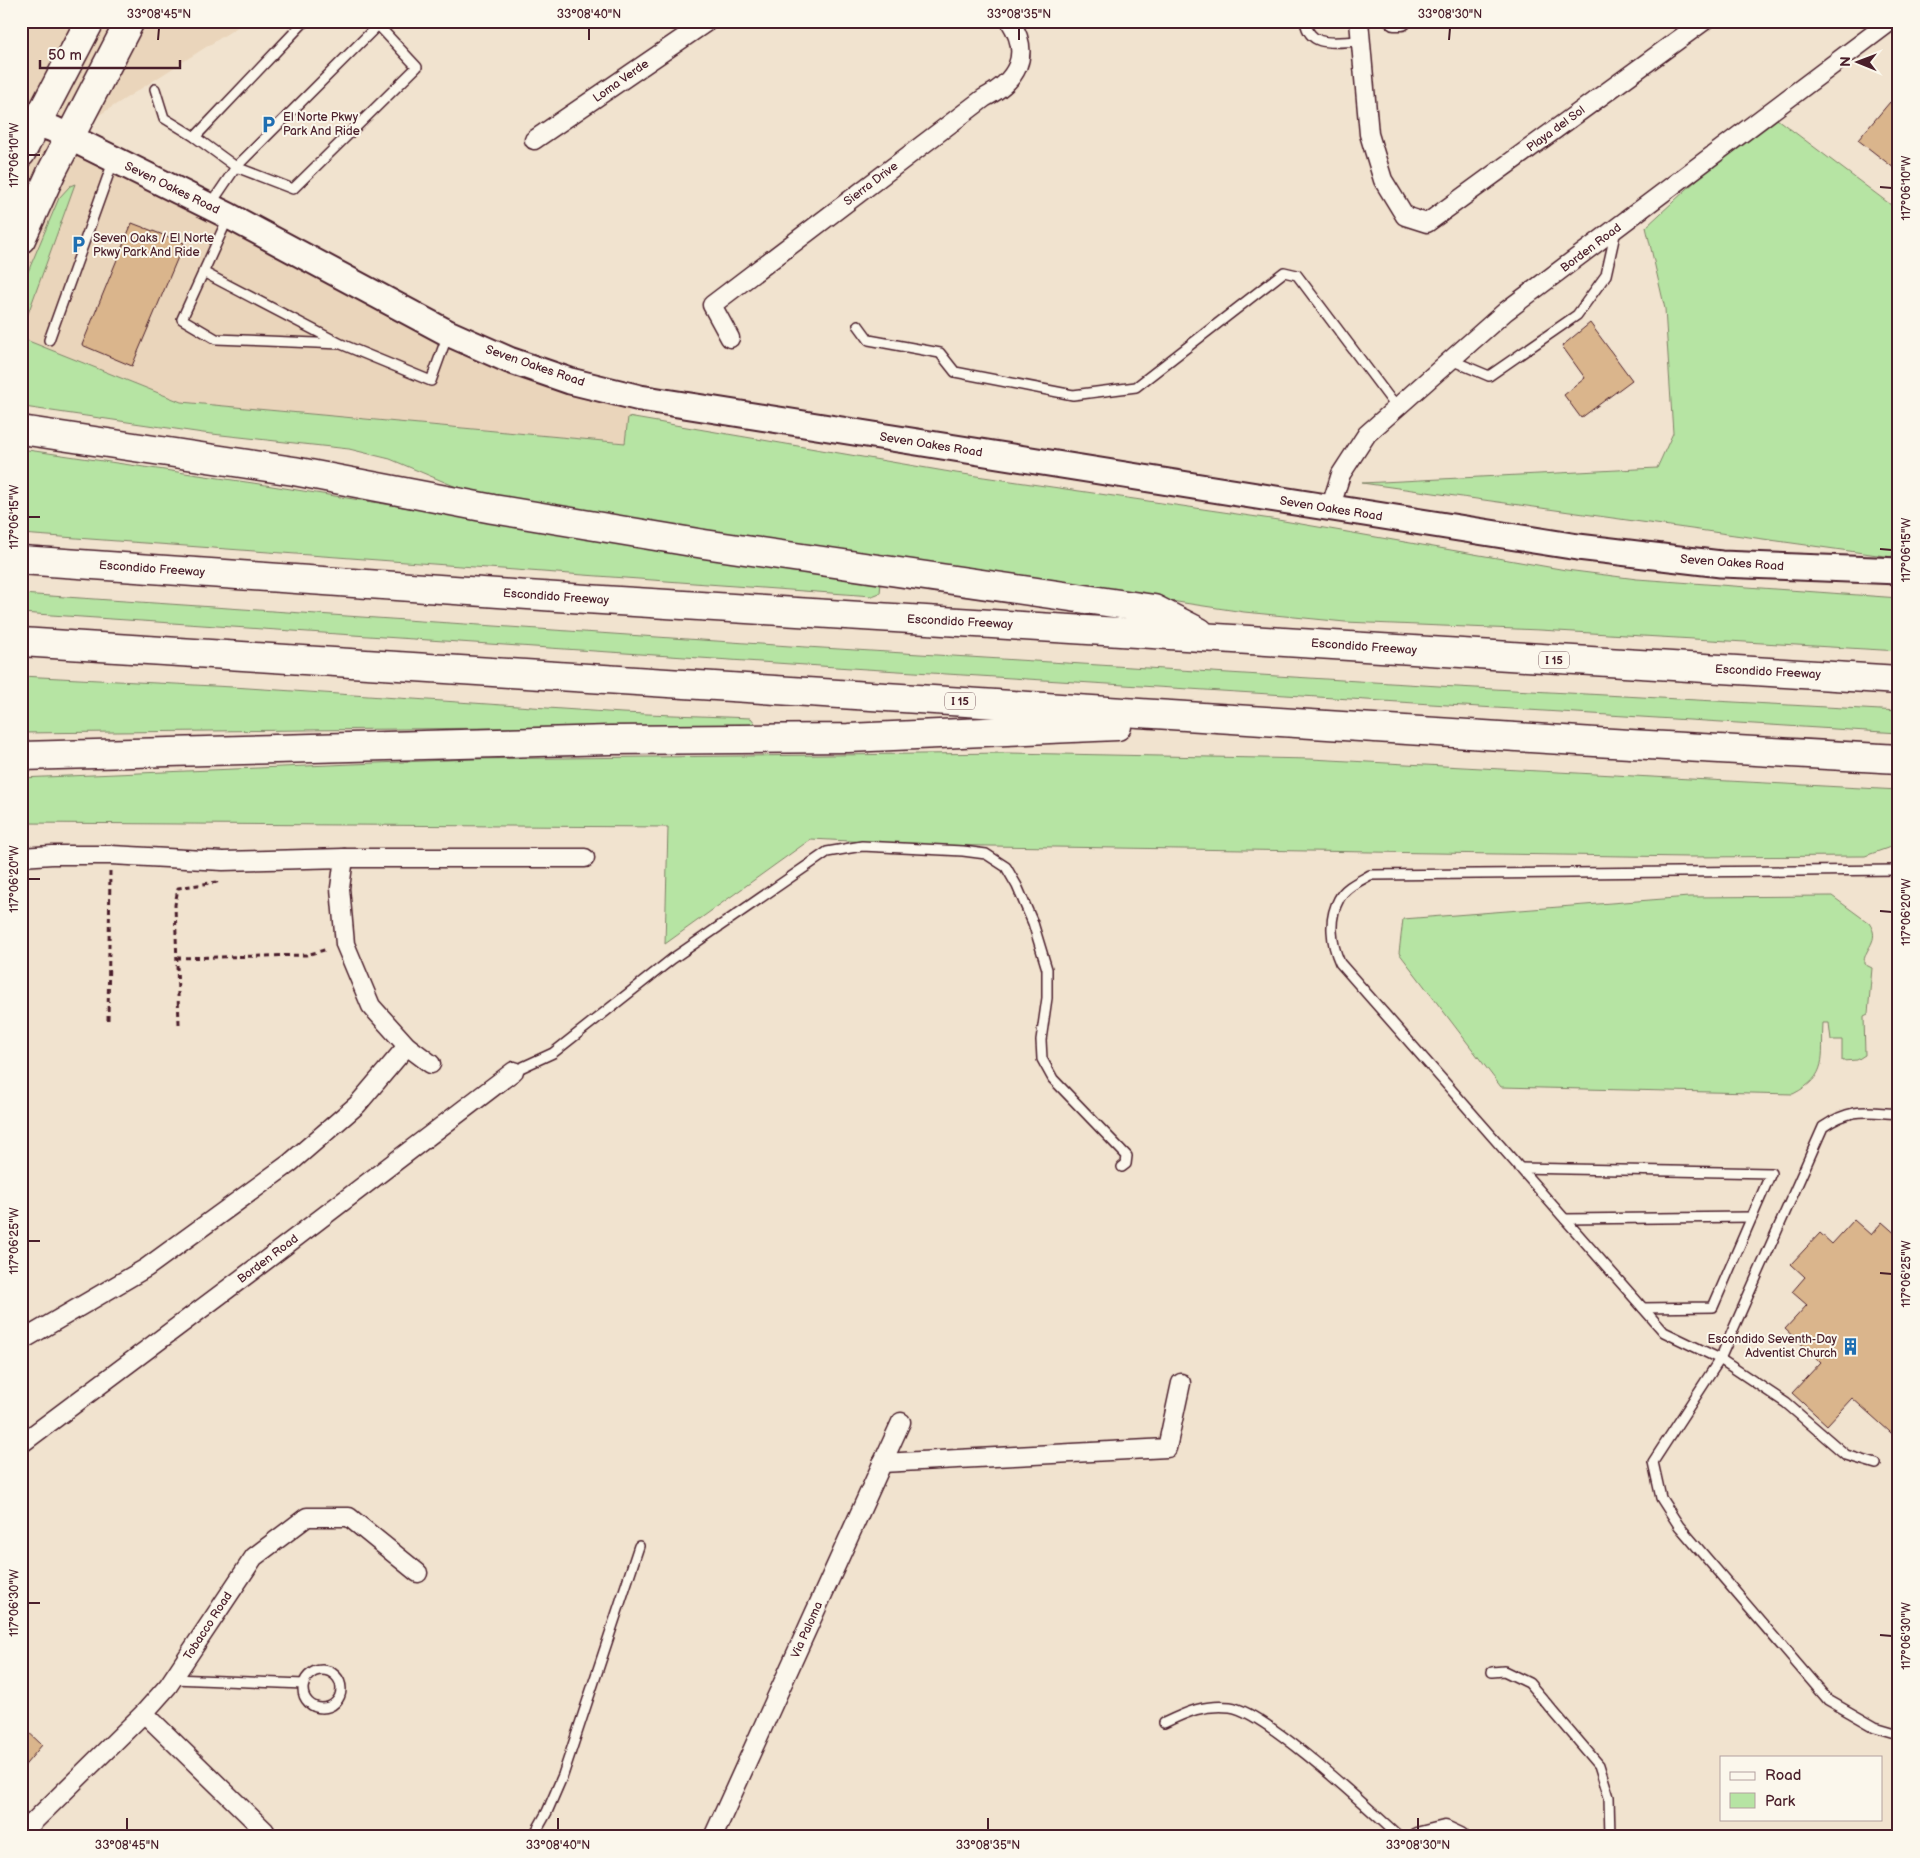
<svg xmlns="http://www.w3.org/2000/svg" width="1920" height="1858" font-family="'Balsamiq Sans',sans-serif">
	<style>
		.built { fill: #ead5bb }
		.green { fill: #b6e4a3; stroke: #808267 }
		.building { fill: #dab58c; stroke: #4a1f2b }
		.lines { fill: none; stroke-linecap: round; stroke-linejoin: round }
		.lane-casing { stroke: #4a1f2b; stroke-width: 12 }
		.street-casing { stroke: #4a1f2b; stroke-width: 21 }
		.secondary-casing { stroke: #4a1f2b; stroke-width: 29 }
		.primary-casing { stroke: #4a1f2b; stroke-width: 31 }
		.highway-casing { stroke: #4a1f2b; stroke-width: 31 }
		.path { stroke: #4a1f2b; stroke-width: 3; stroke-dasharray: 5 4; stroke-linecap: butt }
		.lane { stroke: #fbf7ec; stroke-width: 9 }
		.street { stroke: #fbf7ec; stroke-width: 18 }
		.secondary { stroke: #fbf7ec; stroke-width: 25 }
		.primary { stroke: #fbf7ec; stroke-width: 28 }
		.highway { stroke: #fbf7ec; stroke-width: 28 }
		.ticks { fill: none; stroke: #4a1f2b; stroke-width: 2 }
		.labels { text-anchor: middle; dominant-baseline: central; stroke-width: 4; stroke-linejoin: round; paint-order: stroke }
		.shield { fill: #fbf7ec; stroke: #7f6065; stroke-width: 1 }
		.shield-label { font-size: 11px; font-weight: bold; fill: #4a1f2b }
		.street-label { font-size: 12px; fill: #4a1f2b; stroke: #fbf7ec }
		.poi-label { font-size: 12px; fill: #4a1f2b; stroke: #fbf7ec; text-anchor: start }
		.neatline { fill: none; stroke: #4a1f2b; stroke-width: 2 }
		.ticks-label { font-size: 12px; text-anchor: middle; fill: #4a1f2b }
	</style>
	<rect width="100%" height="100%" fill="#f1e3cf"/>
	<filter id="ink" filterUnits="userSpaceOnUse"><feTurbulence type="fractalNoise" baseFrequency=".02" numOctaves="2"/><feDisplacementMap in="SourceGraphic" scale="10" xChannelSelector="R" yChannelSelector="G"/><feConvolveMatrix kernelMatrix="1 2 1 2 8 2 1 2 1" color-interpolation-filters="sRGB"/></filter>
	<g filter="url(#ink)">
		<path class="built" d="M21 21H247L68 135 448 333 630 395 626 443 181 402 21 338Z"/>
		<g class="green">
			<path d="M1769 113 1899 211V533L1892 557 1362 483 1657 468 1673 433 1665 309 1646 227Z"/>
			<path d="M75 184 21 333 22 286 59 198 70 186Z"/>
			<path d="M21 338 181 402 625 443 628 417 956 473 1278 520 1566 570 1637 579 1899 598V651L1540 630 1345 622 1244 612 856 554 473 494 390 459 349 449 203 433 24 407 21 406Z"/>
			<path d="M21 449 253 483 881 583 880 593 872 596 21 534Z"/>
			<path d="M21 594 790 646 1439 686 1899 711V733L866 669 21 613Z"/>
			<path d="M21 676 233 687 622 713 751 718 755 723 752 729 494 728 21 733Z"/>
			<path d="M1009 753 1311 759 1899 790V844L1865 856 1688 857 927 845 811 839 665 944 668 827 21 823V778L472 759Z"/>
			<path d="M1832 896 1869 923C1882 941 1863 948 1864 964L1872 968 1868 1014 1864 1016 1865 1055 1857 1060 1842 1061V1040H1831L1829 1023H1823C1821 1058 1829 1076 1793 1094L1501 1087 1399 953 1403 919 1689 897Z"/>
		</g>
		<g class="building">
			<path d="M1890 102 1899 110V172L1858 140Z"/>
			<path d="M132 223 184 243 132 366 82 345Z"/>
			<path d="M1590 323 1632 380 1581 418 1564 395 1585 378 1562 346Z"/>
			<path d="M1854 1220 1871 1235 1882 1222 1899 1237V1440L1852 1398 1827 1425 1792 1393 1821 1362 1785 1329 1807 1305 1792 1292 1805 1277 1791 1264 1820 1233 1832 1244Z"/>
			<path d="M21 1725 42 1745 21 1770Z"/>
		</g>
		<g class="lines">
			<defs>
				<g id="lane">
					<path d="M1305 21C1310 50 1337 41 1361 41"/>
					<path d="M155 89 164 118 195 137 305 21"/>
					<path d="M195 137 236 167 293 189 417 67 378 25"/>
					<path d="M211 204 236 167 378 25 376 23"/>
					<path d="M228 218 182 319 216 339 341 344 431 381 448 334"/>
					<path d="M203 272 339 343"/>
					<path d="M858 325 869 340 940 353 955 372 1073 395 1136 387 1284 272 1297 275 1397 408"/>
					<path d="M49 340 113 162"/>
					<path d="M1451 360 1489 376 1577 315 1606 275 1616 230"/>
					<path d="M514 1071 553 1053 672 959 827 852 862 846 963 851 986 854 1006 867 1017 886 1033 923 1047 969V998L1041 1040 1042 1059 1053 1079 1127 1156 1126 1164 1122 1167"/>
					<path d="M1899 1114C1866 1112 1852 1107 1823 1127L1720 1359 1653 1462 1661 1498 1679 1526 1828 1700 1875 1727 1899 1734"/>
					<path d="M1519 1168 1771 1173 1713 1307 1643 1308"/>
					<path d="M1565 1219 1752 1217"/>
					<path d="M1876 1464 1846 1455 1786 1403 1720 1359 1664 1332 1340 963C1331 943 1328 919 1339 899 1345 887 1360 881 1370 875L1899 870"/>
					<circle cx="322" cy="1689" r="19"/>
					<path d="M1492 1672 1504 1671 1529 1683 1599 1765 1609 1797 1610 1837"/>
					<path d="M173 1679 304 1684"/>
					<path d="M1164 1723C1187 1712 1204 1704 1230 1707 1265 1711 1369 1809 1400 1837"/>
					<path d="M533 1837 547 1812 563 1775 639 1546"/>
				</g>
				<g id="street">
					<path d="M1359 21 1369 134 1383 180 1405 216 1427 223 1704 21"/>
					<path d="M1394 21H1402"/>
					<path d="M534 140 708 21"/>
					<path d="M730 338 712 305 984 98C1017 81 1032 55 1010 21"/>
					<path d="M1330 509 1341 474 1367 434 1506 311 1891 21"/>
					<path d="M21 857 52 855H111L223 861 344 858H585"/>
					<path d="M344 858 340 888 345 944 371 1006 407 1046 431 1064"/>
					<path d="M21 1341 146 1268 290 1163 357 1105 407 1046"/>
					<path d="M21 1444 261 1264 514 1071"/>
					<path d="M882 1463 1167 1448 1181 1383"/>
					<path d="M144 1713 265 1831"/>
					<path d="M21 1834 144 1713 168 1686 254 1557 307 1517H349L418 1573"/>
					<path d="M713 1837 901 1422"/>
					<path d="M1417 1837 1445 1830 1460 1837"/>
				</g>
				<path id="secondary" d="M21 118 53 129 229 216 448 333 509 360 570 381 640 398 1578 547 1721 564 1899 571"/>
				<g id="primary">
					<path d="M21 153 90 21"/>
					<path d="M21 239 52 171 130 21"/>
				</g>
				<g id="highway">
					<path d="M21 430 294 471 493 509 704 544 1154 609 1199 632"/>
					<path d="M21 560 586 599 1899 680"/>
					<path d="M21 642 1595 742 1899 759"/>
					<path d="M21 756 610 740 848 738 1117 726"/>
				</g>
			</defs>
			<use href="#lane" class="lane-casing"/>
			<use href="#street" class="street-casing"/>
			<use href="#secondary" class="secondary-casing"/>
			<use href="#primary" class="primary-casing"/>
			<use href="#highway" class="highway-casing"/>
			<g class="path">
				<path d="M176 958 306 955 328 949"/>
				<path d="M108 1020 110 871"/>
				<path d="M179 1024 175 905 178 888 217 882 218 878"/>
			</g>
			<use href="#lane" class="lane"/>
			<use href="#street" class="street"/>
			<use href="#secondary" class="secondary"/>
			<use href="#primary" class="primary"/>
			<use href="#highway" class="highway"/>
		</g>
	</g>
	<path class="ticks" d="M158 40 159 28M589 40V28M1019 40V28M1449 40 1450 28M28 155H40M1880 187 1892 188M28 517H40M1880 549 1892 550M28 879H40M1880 911 1892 912M28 1241H40M1880 1273 1892 1274M28 1603H40M1880 1635 1892 1636M127 1830V1818M558 1830V1818M988 1830V1818M1418 1830V1818"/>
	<defs>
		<symbol id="parking-bare" viewBox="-9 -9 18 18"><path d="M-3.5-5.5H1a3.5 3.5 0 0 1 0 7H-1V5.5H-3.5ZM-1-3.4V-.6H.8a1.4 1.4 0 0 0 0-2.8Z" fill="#1f6fb2" stroke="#fbf7ec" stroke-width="2.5" paint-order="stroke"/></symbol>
		<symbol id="building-bare" viewBox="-9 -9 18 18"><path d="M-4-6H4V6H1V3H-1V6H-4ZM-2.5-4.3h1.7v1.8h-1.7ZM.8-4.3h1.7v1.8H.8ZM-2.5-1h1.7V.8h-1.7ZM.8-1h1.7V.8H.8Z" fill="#1f6fb2" stroke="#fbf7ec" stroke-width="2.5" paint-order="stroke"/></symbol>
	</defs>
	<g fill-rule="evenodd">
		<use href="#parking-bare" x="256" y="112" width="25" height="25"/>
		<use href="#parking-bare" x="66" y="232" width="25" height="25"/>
		<use href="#building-bare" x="1838" y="1334" width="25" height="25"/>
	</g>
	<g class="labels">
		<g class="shield">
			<rect x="1539" y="651.5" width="30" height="17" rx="4"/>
			<rect x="945" y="692.5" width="30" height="17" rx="4"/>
		</g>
		<g class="shield-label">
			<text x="1554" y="660">I 15</text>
			<text x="960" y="701">I 15</text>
		</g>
		<g class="street-label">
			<text transform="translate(621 81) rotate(-35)">Loma Verde</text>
			<text transform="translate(1556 129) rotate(-36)">Playa del Sol</text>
			<text transform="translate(871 184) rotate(-37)">Sierra Drive</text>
			<text transform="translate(172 188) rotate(26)">Seven Oakes Road</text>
			<text transform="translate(1591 248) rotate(-37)">Borden Road</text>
			<text transform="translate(535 366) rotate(19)">Seven Oakes Road</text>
			<text transform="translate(931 445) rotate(9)">Seven Oakes Road</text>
			<text transform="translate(1331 509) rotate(9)">Seven Oakes Road</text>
			<text transform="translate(1732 563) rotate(4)">Seven Oakes Road</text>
			<text transform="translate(152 569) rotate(4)">Escondido Freeway</text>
			<text transform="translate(556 597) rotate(4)">Escondido Freeway</text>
			<text transform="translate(960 622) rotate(3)">Escondido Freeway</text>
			<text transform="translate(1364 647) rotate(4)">Escondido Freeway</text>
			<text transform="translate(1768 672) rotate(3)">Escondido Freeway</text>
			<text transform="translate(268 1259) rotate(-37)">Borden Road</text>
			<text transform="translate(208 1626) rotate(-57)">Tobacco Road</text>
			<text transform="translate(807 1630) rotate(-66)">Via Paloma</text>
		</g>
		<g class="poi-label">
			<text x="283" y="117">El Norte Pkwy<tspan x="283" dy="14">Park And Ride</tspan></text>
			<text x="93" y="238">Seven Oaks / El Norte<tspan x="93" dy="14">Pkwy Park And Ride</tspan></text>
			<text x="1837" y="1339" text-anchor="end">Escondido Seventh-Day<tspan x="1837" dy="14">Adventist Church</tspan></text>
		</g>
	</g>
	<rect width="1920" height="1858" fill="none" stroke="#fbf7ec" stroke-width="55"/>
	<rect x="1720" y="1756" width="162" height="65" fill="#fbf7ec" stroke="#b4a19f"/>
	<rect x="1730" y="1772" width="25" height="8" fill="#fbf7ec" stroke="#b4a19f"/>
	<text x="1765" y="1780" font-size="15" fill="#4a1f2b">Road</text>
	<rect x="1730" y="1793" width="25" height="15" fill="#b6e4a3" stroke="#b4a19f"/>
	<text x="1765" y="1806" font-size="15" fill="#4a1f2b">Park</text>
	<g transform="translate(1858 62) rotate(271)" stroke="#fbf7ec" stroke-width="4" paint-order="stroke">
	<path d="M0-4L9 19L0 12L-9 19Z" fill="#4a1f2b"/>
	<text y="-8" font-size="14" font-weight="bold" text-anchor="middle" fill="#4a1f2b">N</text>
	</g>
	<path d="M40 60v8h140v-8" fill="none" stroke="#4a1f2b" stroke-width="2.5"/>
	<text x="48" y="60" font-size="15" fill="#4a1f2b" stroke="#fbf7ec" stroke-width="4" paint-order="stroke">50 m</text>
	<rect x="28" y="28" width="1864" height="1802" class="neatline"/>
	<g class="ticks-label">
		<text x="159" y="18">33°08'45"N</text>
		<text x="589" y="18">33°08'40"N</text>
		<text x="1019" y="18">33°08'35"N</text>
		<text x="1450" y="18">33°08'30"N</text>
		<text transform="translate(14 155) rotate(-90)" y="4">117°06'10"W</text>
		<text transform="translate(1906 188) rotate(-90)" y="4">117°06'10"W</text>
		<text transform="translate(14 517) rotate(-90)" y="4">117°06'15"W</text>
		<text transform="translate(1906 550) rotate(-90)" y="4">117°06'15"W</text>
		<text transform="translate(14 879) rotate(-90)" y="4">117°06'20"W</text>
		<text transform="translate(1906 912) rotate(-90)" y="4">117°06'20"W</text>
		<text transform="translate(14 1241) rotate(-90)" y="4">117°06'25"W</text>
		<text transform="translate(1906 1274) rotate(-90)" y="4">117°06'25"W</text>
		<text transform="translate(14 1603) rotate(-90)" y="4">117°06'30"W</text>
		<text transform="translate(1906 1636) rotate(-90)" y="4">117°06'30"W</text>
		<text x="127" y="1849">33°08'45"N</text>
		<text x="558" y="1849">33°08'40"N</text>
		<text x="988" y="1849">33°08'35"N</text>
		<text x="1418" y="1849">33°08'30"N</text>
	</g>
</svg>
